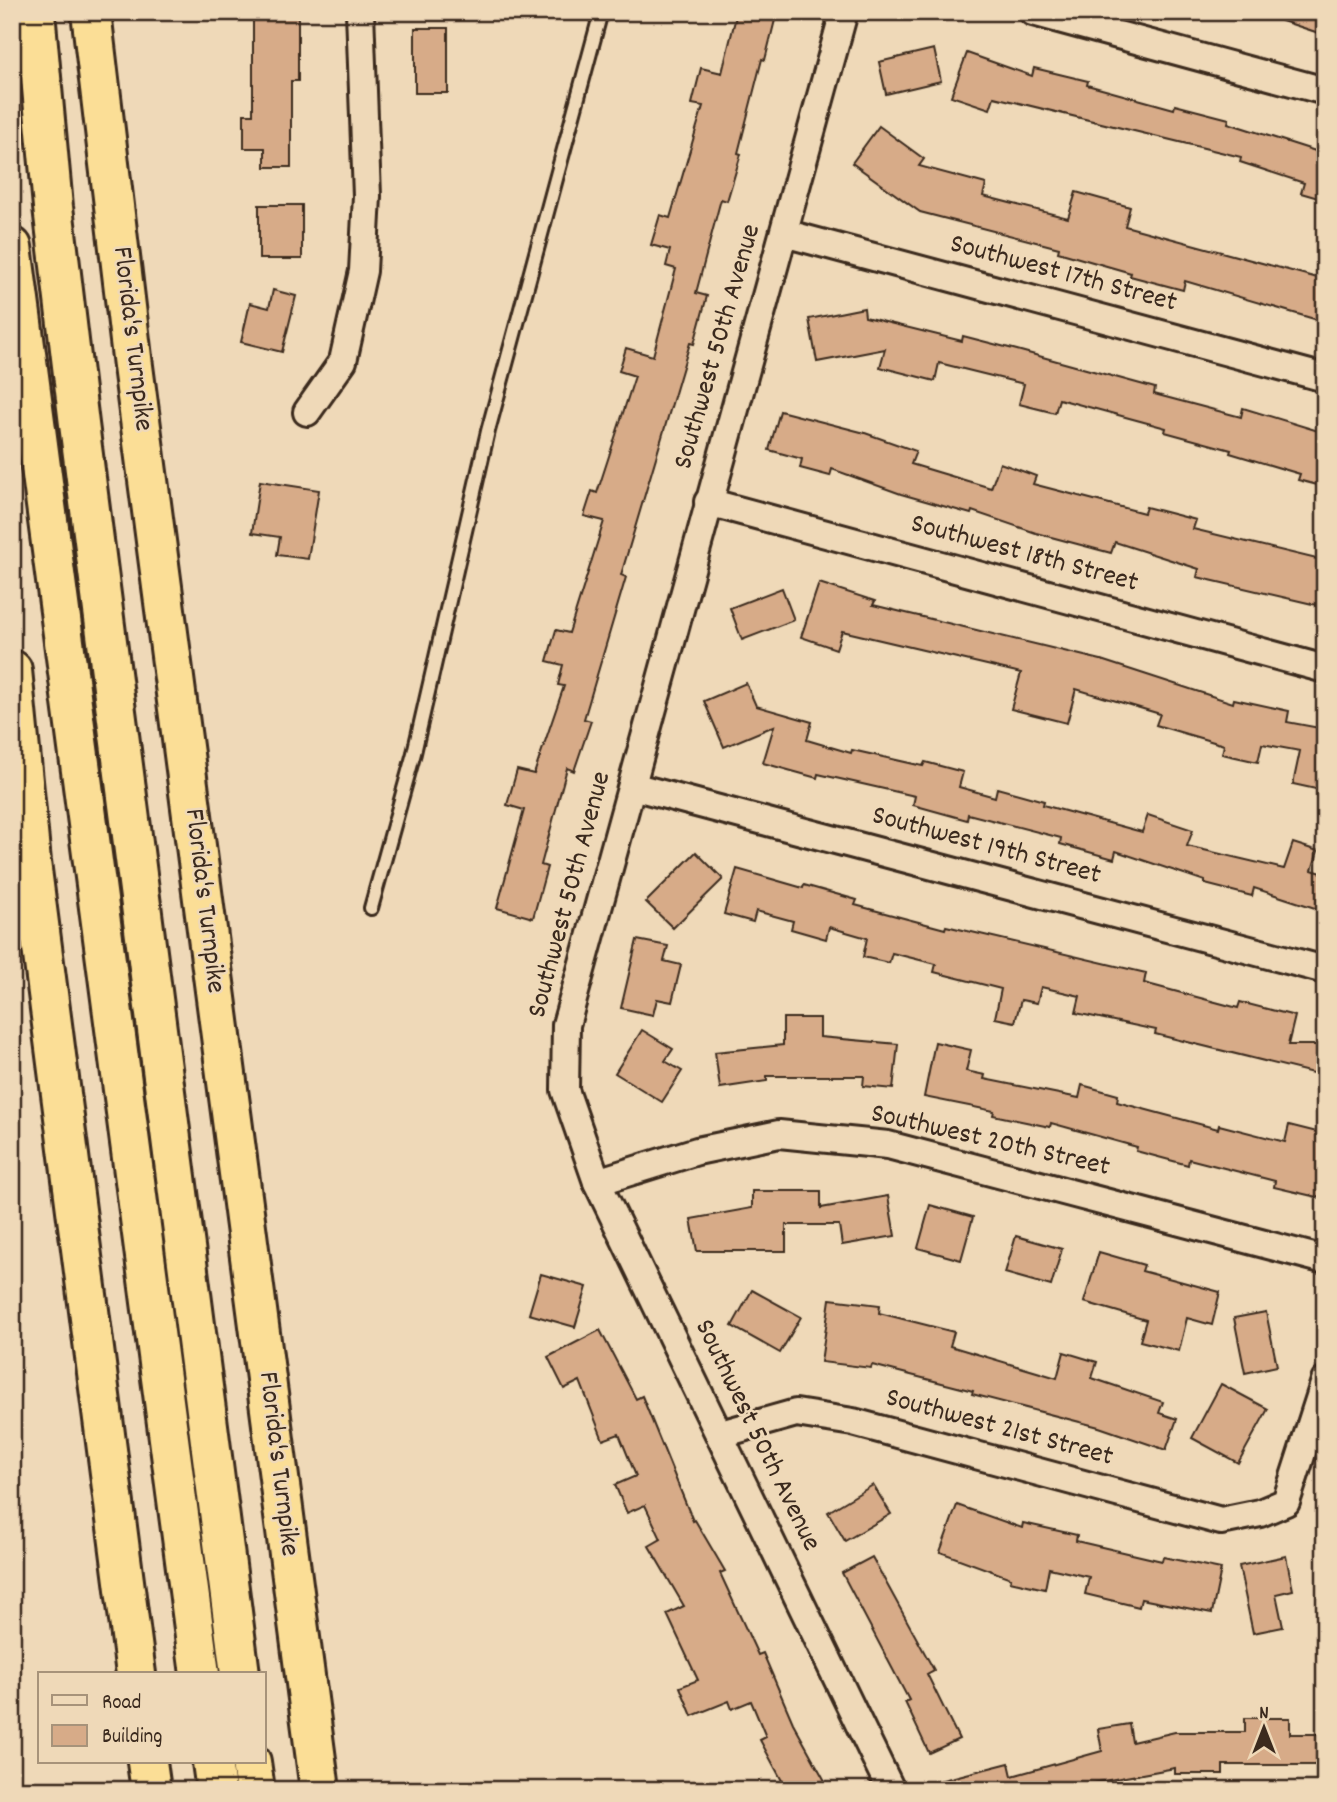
<svg xmlns="http://www.w3.org/2000/svg" width="1337" height="1802" font-family="Dekko,sans-serif">
	<style>
		.building { fill: #d7ab88; stroke: #3b2a1e; stroke-width: 2 }
		.lines { fill: none; stroke-linecap: round; stroke-linejoin: round }
		.lane-casing { stroke: #3b2a1e; stroke-width: 18 }
		.street-casing { stroke: #3b2a1e; stroke-width: 32 }
		.highway-casing { stroke: #3b2a1e; stroke-width: 44 }
		.lane { stroke: #efd9b8; stroke-width: 12 }
		.street { stroke: #efd9b8; stroke-width: 26 }
		.highway { stroke: #fbde96; stroke-width: 38 }
		.labels { text-anchor: middle; dominant-baseline: central; stroke-width: 5; stroke-linejoin: round; paint-order: stroke }
		.street-label { font-size: 28px; fill: #3b2a1e; stroke: #efd9b8 }
	</style>
	<rect width="100%" height="100%" fill="#efd9b8"/>
	<filter id="ink" filterUnits="userSpaceOnUse"><feTurbulence type="fractalNoise" baseFrequency=".0143" numOctaves="2"/><feDisplacementMap in="SourceGraphic" scale="14" xChannelSelector="R" yChannelSelector="G"/><feConvolveMatrix kernelMatrix="1 2 1 2 8 2 1 2 1" color-interpolation-filters="sRGB"/></filter>
	<g filter="url(#ink)">
		<g class="building">
			<path d="M737 12 776 16 765 60 762 59 738 153 741 154 727 201 721 199 696 293 707 296 694 344 690 343 621 575 626 577 584 719 591 721 574 771 567 768 541 865 547 867 533 918 497 908 524 810 507 805 517 770 534 774 564 686 558 685 563 665 547 661 556 630 569 633 604 521 584 516 592 491 597 493 635 376 619 371 626 348 653 356 676 269 666 266 670 250 651 245 660 215 670 218 703 106 692 104 701 68 722 73Z"/>
			<path d="M1268 12H1325V35L1267 16Z"/>
			<path d="M253 17H298V81H291V167H265V148H244V114H253Z"/>
			<rect x="415" y="28" width="33" height="65"/>
			<path d="M934 49 941 81 886 94 879 62Z"/>
			<path d="M967 53 1032 76 1034 68 1088 81 1087 85 1174 109 1175 105 1229 119 1228 123 1325 154V200L1301 193 1304 183 1240 162 1241 157 994 97 990 109 951 96Z"/>
			<path d="M879 126 924 159 919 166 986 184 983 196 1068 218 1076 192 1130 207 1125 226 1325 280V307L1321 321 1185 281 1183 290 1130 276 1131 273 1058 252 1059 248 920 212 852 163Z"/>
			<rect x="259" y="205" width="43" height="54"/>
			<path d="M273 290 296 296 282 352 241 342 250 303 269 308Z"/>
			<path d="M864 308 865 317 962 341 963 336 1017 350 1155 388 1154 394 1241 417 1243 408 1325 433V487L1298 480 1300 474 1230 453 1231 450 1165 432 1166 428 1059 399 1055 413 1019 404 1024 384 939 363 935 381 880 367 885 349 817 362 809 319Z"/>
			<path d="M780 411 865 433 916 451 911 464 991 488 1000 463 1036 476 1033 484 1144 513 1146 507 1196 520 1193 529 1325 561V591L1321 606 1197 577 1199 569 1115 542 1111 553 1036 533 972 511 971 514 901 494 832 469 830 476 800 468 802 459 769 450Z"/>
			<path d="M260 481 319 490 308 559 277 555 280 537 252 533Z"/>
			<path d="M819 583 875 601 873 605 1101 660 1233 703 1234 699 1289 711 1287 722 1325 729V791L1293 784 1300 751 1262 744 1258 762 1222 754 1224 745 1156 725 1160 714 1076 689 1067 723 1011 709 1021 673 842 631 836 649 801 637Z"/>
			<path d="M782 588 794 620 742 640 730 608Z"/>
			<path d="M746 683 756 706 812 722 807 740 851 753 852 750 923 766 925 762 963 772 959 787 995 797 997 788 1044 801 1043 805 1142 832 1148 815 1193 830 1187 846 1284 869 1293 843 1318 851 1312 870 1325 874V899L1321 910 1254 888 1252 896 1205 884V881L1116 851 1114 859 1060 844 1061 838 968 814 967 820 913 805 915 796 818 774 817 778 763 763 774 726 724 747 704 701Z"/>
			<path d="M696 852 723 879 673 928 646 902Z"/>
			<path d="M737 869 803 888 804 885 857 900 855 905 945 929 946 926 1146 973 1144 983 1238 1008 1240 1002 1295 1016 1288 1045H1325V1076L1155 1034 1156 1030 1076 1013 1080 996 1041 987 1037 1003 1021 1000 1015 1022 995 1018 1001 989 934 972 936 964 892 953 889 963 863 957 867 938 829 927 826 939 791 929 793 921 756 911 753 922 724 914Z"/>
			<path d="M637 940 668 946 664 961 681 965 672 1002 657 999 653 1015 621 1008Z"/>
			<path d="M783 1018H820V1037L898 1044 893 1089 863 1086 864 1076H767V1081L720 1088 715 1052 783 1045Z"/>
			<path d="M642 1030 673 1049 665 1061 682 1071 662 1102 615 1073Z"/>
			<path d="M935 1042 971 1050 966 1071 985 1075 984 1079 1079 1098 1082 1085 1118 1095 1117 1102 1218 1129 1219 1125 1285 1142 1289 1125 1325 1134V1182L1321 1198 1274 1187 1275 1181 1189 1159 1188 1165 1136 1151 1137 1147 1051 1123 1050 1127 993 1115 994 1111 924 1097Z"/>
			<path d="M752 1191H821V1208L888 1196 895 1236 842 1245 839 1225H786V1251H697L691 1219 752 1208Z"/>
			<path d="M930 1205 973 1217 961 1260 918 1248Z"/>
			<path d="M1016 1236 1062 1249 1051 1286 1005 1273Z"/>
			<path d="M1099 1252 1144 1265 1142 1271 1220 1292 1212 1325 1187 1318 1179 1351 1140 1341 1146 1320 1084 1302Z"/>
			<path d="M541 1274 587 1287 575 1327 529 1314Z"/>
			<path d="M752 1290 801 1317 780 1353 732 1326Z"/>
			<path d="M830 1299 880 1305 879 1313 954 1332 950 1346 1057 1378 1064 1352 1097 1362 1092 1378 1163 1402 1159 1413 1177 1419 1166 1450 1099 1427 972 1394 973 1391 872 1365 871 1368 821 1362Z"/>
			<path d="M1266 1312 1277 1366 1245 1373 1234 1318Z"/>
			<path d="M600 1330 636 1399 642 1396 693 1521 695 1520 725 1571 720 1573 758 1655 763 1653 793 1723 830 1790H787L760 1740 766 1737 751 1701 732 1709 729 1701 692 1716 680 1687 698 1680 667 1614 684 1606 649 1546 661 1539 645 1505 627 1513 615 1485 636 1476 619 1434 603 1440 580 1381 564 1389 548 1357Z"/>
			<path d="M1221 1384 1268 1409 1238 1463 1192 1438Z"/>
			<path d="M873 1485 891 1514 845 1541 828 1512Z"/>
			<path d="M957 1505 1022 1528 1023 1523 1077 1535 1076 1541 1162 1561 1163 1557 1221 1569 1212 1613 1141 1599 1139 1607 1085 1594 1089 1577 1049 1568 1045 1589 1010 1581 1011 1578 940 1552Z"/>
			<path d="M1286 1556 1293 1590 1276 1594 1283 1627 1253 1633 1239 1566Z"/>
			<path d="M872 1557 934 1670 927 1674 959 1739 929 1753 905 1702 909 1700 842 1573Z"/>
			<path d="M1245 1718H1290V1734H1325V1765H1223V1774H1175V1768L1087 1784 1088 1790H932L931 1783 1009 1763 1012 1776 1102 1751 1098 1729 1129 1724 1132 1742 1175 1732H1245Z"/>
		</g>
		<g class="lines">
			<defs>
				<path id="lane" d="M371 908 414 753 488 431 601 12"/>
				<g id="street">
					<path d="M844 12 566 1025 565 1090 597 1182 891 1790"/>
					<path d="M1033 12 1325 91"/>
					<path d="M784 233 1325 378"/>
					<path d="M307 412 343 361 363 271 367 196 360 12"/>
					<path d="M708 502 1325 669"/>
					<path d="M632 786 1325 970"/>
					<path d="M597 1182 697 1151 779 1134 888 1145 1325 1260"/>
					<path d="M721 1434 796 1413 853 1422 1221 1521 1260 1513 1286 1502 1325 1381"/>
				</g>
				<g id="highway">
					<path d="M35 12 53 207 79 424 240 1674"/>
					<path d="M91 12 133 366 320 1790"/>
					<path d="M12 247 200 1674"/>
					<path d="M12 670 31 862 136 1674"/>
					<path d="M147 1762 151 1790"/>
					<path d="M212 1762 216 1790"/>
					<path d="M251 1762 255 1790"/>
				</g>
			</defs>
			<use href="#lane" class="lane-casing"/>
			<use href="#street" class="street-casing"/>
			<use href="#highway" class="highway-casing"/>
			<use href="#lane" class="lane"/>
			<use href="#street" class="street"/>
			<use href="#highway" class="highway"/>
		</g>
	</g>
	<g class="labels">
		<g class="street-label">
			<text transform="translate(1063 275) rotate(15)">Southwest 17th Street</text>
			<text transform="translate(131 339) rotate(83)">Florida's Turnpike</text>
			<text transform="translate(719 347) rotate(-74)">Southwest 50th Avenue</text>
			<text transform="translate(1024 555) rotate(15)">Southwest 18th Street</text>
			<text transform="translate(986 847) rotate(15)">Southwest 19th Street</text>
			<text transform="translate(571 895) rotate(-75)">Southwest 50th Avenue</text>
			<text transform="translate(203 901) rotate(83)">Florida's Turnpike</text>
			<text transform="translate(990 1142) rotate(13)">Southwest 20th Street</text>
			<text transform="translate(999 1429) rotate(15)">Southwest 21st Street</text>
			<text transform="translate(756 1436) rotate(64)">Southwest 50th Avenue</text>
			<text transform="translate(277 1464) rotate(83)">Florida's Turnpike</text>
		</g>
	</g>
	<rect width="1337" height="1802" fill="none" stroke="#efd9b8" stroke-width="42"/>
	<rect x="21" y="21" width="1295" height="1760" fill="none" stroke="#3b2a1e" stroke-width="2.5" filter="url(#ink)"/>
	<rect x="38" y="1672" width="228" height="91" fill="#efd9b8" stroke="#a7937a" stroke-width="2"/>
	<rect x="52" y="1695" width="35" height="10" fill="#efd9b8" stroke="#a7937a" stroke-width="2"/>
	<text x="102" y="1708" font-size="21" fill="#3b2a1e">Road</text>
	<rect x="52" y="1725" width="35" height="21" fill="#d7ab88" stroke="#a7937a" stroke-width="2"/>
	<text x="102" y="1742" font-size="21" fill="#3b2a1e">Building</text>
	<g transform="translate(1264 1728)" stroke="#efd9b8" stroke-width="5" paint-order="stroke">
	<path d="M0-5L12 26L0 18L-12 26Z" fill="#3b2a1e"/>
	<text y="-10" font-size="19" font-weight="bold" text-anchor="middle" fill="#3b2a1e">N</text>
	</g>
</svg>
